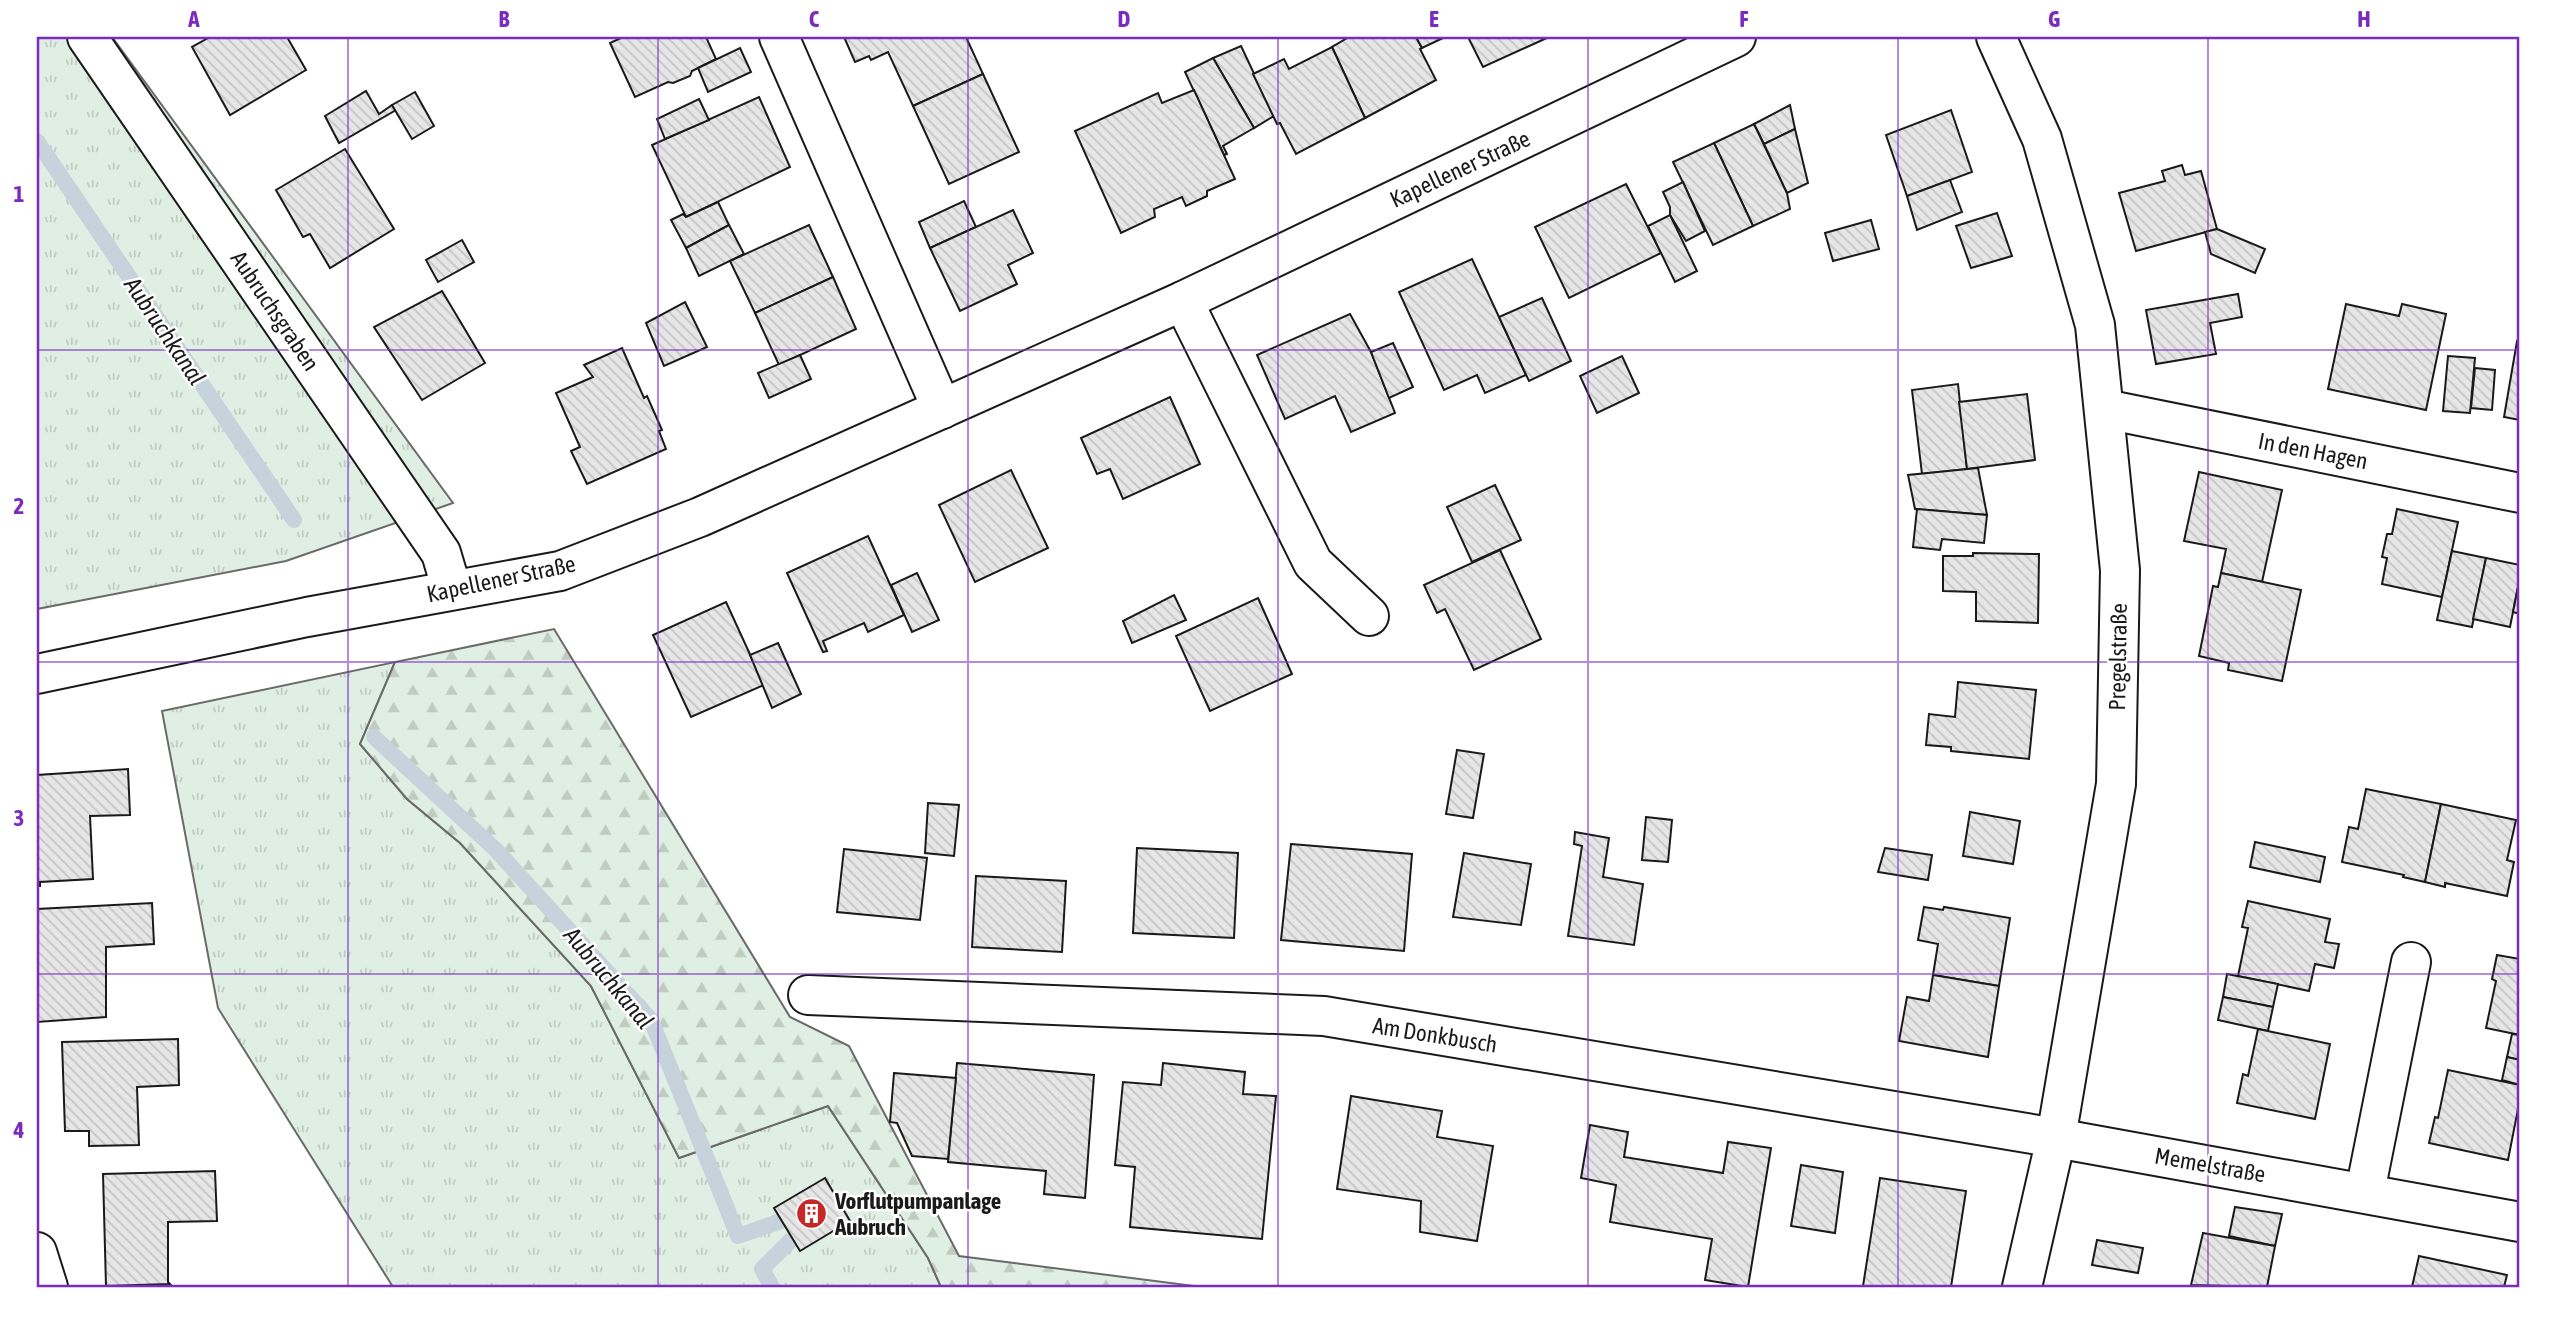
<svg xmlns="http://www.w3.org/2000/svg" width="2557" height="1324" font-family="'Asap Condensed',sans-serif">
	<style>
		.grass { fill: url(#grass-tufts); stroke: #6a6a6a; stroke-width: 2 }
		.forest { fill: url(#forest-firs); stroke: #6a6a6a; stroke-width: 2 }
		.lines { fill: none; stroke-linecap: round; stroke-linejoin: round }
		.stream { stroke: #c6d2dc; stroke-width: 16 }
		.building { fill: url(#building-back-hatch); stroke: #1a1a1a; stroke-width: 2 }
		.street-casing { stroke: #1a1a1a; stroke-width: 42 }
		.street { stroke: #fff; stroke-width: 38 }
		.grid { fill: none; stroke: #7b2cbf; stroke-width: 2; stroke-opacity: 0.55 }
		.labels { text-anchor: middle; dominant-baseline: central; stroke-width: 5; stroke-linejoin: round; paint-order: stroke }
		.street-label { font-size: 23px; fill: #1a1a1a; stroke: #fff }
		.poi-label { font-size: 23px; font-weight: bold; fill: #1a1a1a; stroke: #fff; text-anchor: start }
		.water-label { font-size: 24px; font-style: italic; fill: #1a1a1a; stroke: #fff }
		.neatline { fill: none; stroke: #7b2cbf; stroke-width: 2.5 }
		.grid-label { font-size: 23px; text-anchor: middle; font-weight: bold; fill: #7b2cbf }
	</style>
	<defs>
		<pattern id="grass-tufts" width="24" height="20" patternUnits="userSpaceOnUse" patternTransform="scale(1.75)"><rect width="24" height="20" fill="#e0efe3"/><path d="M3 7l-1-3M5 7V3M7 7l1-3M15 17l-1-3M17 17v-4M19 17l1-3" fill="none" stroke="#c0ccc2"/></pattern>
		<pattern id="forest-firs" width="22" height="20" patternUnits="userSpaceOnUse" patternTransform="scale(1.75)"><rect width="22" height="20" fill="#e0efe3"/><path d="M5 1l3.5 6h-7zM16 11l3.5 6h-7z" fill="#c0ccc2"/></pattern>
		<pattern id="building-back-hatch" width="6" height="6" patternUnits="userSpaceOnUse" patternTransform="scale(1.75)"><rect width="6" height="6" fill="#e6e6e6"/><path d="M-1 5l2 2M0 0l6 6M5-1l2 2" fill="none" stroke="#c5c5c5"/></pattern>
	</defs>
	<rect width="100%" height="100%" fill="#fff"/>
	<g class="grass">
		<path d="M37 37H112L453 503 286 561 37 609Z"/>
		<path d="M395 662 360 744 407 799 460 843 591 986 679 1158 828 1106 928 1258 941 1287H393L218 1008 162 711Z"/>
	</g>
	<path class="forest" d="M554 629 790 1017 849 1046 959 1256 1202 1287H941L928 1258 828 1106 679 1158 591 986 460 843 407 799 360 744 395 662Z"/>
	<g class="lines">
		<g class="stream">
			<path d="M37 141 294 520"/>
			<path d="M374 737 496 850 651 1020 738 1236 781 1221"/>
			<path d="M772 1287 762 1269 792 1239"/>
		</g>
	</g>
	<g class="building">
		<path d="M210 37H287L306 70 230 115 192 47Z"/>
		<path d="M623 37H706L716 59 692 71 690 76 673 83 668 82 635 97 610 43Z"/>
		<path d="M844 37H966L983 74 913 106 888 52 871 60 869 56 855 62Z"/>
		<path d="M1349 37H1416L1422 48 1420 49 1436 80 1365 118 1332 47Z"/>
		<path d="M1416 37H1443V38L1422 48Z"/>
		<path d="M1468 37H1549L1483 67Z"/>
		<path d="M1241 46 1274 116 1254 128 1213 58Z"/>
		<path d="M1332 47 1365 118 1296 154 1280 123 1277 124 1253 74 1284 59 1289 69Z"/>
		<path d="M740 48 751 72 708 92 698 68Z"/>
		<path d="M1213 58 1254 128 1223 146 1227 154 1224 155 1185 72Z"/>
		<path d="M983 74 1019 152 949 184 913 106Z"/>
		<path d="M1194 90 1235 179 1207 191V196L1186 206 1182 197 1154 209 1155 217 1121 233 1075 131 1158 93 1162 103Z"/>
		<path d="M366 91 379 114 392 105 396 110 339 143 325 116Z"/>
		<path d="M415 92 434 126 412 139 392 105Z"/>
		<path d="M759 97 790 167 686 217 652 145Z"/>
		<path d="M699 99 709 120 665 139 657 119Z"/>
		<path d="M1790 105 1795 129 1764 144 1754 124Z"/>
		<path d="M1951 110 1972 172 1907 196 1886 135Z"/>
		<path d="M1754 124 1787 193 1790 209 1753 226 1714 143Z"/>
		<path d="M1795 129 1808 183 1787 193 1764 144Z"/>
		<path d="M1714 143 1753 226 1713 245 1673 162Z"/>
		<path d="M345 149 394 229 330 268 310 234 303 237 276 190Z"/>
		<path d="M2182 165 2185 175 2201 171 2217 229 2136 251 2119 193 2165 181 2162 171Z"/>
		<path d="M1950 180 1962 212 1917 230 1907 196Z"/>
		<path d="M1683 182 1705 231 1686 241 1670 215V207L1663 192Z"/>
		<path d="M1626 184 1661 253 1569 298 1535 227Z"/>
		<path d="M964 201 976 227 930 248 919 222Z"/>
		<path d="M718 202 729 225 686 248 671 220 683 214 686 217Z"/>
		<path d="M1013 210 1033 253 1008 265 1017 284 960 311 930 248Z"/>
		<path d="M1997 213 2012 256 1971 268 1956 226Z"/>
		<path d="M1670 215 1697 271 1675 282 1648 226Z"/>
		<path d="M1871 220 1879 249 1833 261 1825 233Z"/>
		<path d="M729 225 744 254 699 276 686 248Z"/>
		<path d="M809 225 833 277 755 313 730 261Z"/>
		<path d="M2217 229 2265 249 2255 273 2211 254 2205 232Z"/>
		<path d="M462 240 474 262 438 282 426 260Z"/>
		<path d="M1472 259 1526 375 1485 393 1477 375 1444 390 1399 292Z"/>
		<path d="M833 277 856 329 779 365 755 313Z"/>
		<path d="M442 291 485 363 422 400 374 327Z"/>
		<path d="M2238 294 2242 317 2210 323 2216 354 2156 364 2146 310Z"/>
		<path d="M1542 298 1571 361 1529 381 1499 317Z"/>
		<path d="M685 302 707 347 664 366 646 323Z"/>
		<path d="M2346 304 2399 316 2402 304 2446 314 2426 410 2328 389Z"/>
		<path d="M1350 314 1371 352 1395 413 1351 432 1335 396 1285 419 1257 355Z"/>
		<path d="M2517 341 2520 342V420L2504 417Z"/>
		<path d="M1393 343 1413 387 1389 398 1371 352Z"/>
		<path d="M622 348 644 398 647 396 662 430 659 431 666 449 587 484 571 451 580 447 556 393 593 377 584 365Z"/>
		<path d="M800 355 811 379 769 398 758 373Z"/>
		<path d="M1622 356 1639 393 1597 413 1580 376Z"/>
		<path d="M2448 356 2475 358 2470 413 2443 411Z"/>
		<path d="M2475 368 2495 370 2492 410 2471 408Z"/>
		<path d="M1958 384 1967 469 1922 474 1912 390Z"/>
		<path d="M2027 394 2035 460 1967 469 1959 402Z"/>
		<path d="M1170 397 1200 464 1123 499 1110 469 1097 474 1081 438Z"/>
		<path d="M1978 468 1987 515 1915 509 1908 475Z"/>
		<path d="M1011 470 1048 548 975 582 939 505Z"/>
		<path d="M2199 472 2282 490 2262 582 2221 573 2226 549 2184 541Z"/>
		<path d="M1495 485 1521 540 1472 562 1447 507Z"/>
		<path d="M1917 509 1987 515 1984 543 1942 539 1940 550 1913 547Z"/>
		<path d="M2397 509 2458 522 2442 597 2382 584 2387 558 2382 557 2387 534H2392Z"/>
		<path d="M868 536 904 615 868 632 864 623 823 641 827 651 823 652 787 573Z"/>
		<path d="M1500 550 1541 639 1474 670 1445 609 1437 613 1424 585Z"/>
		<path d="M2452 551 2486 558 2472 627 2437 620Z"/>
		<path d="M1973 553 2039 554 2038 623 1976 621V592L1943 591V556H1973Z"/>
		<path d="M2486 558 2520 565V577L2510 627 2473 619Z"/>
		<path d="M917 573 939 620 912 632 891 585Z"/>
		<path d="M2221 573 2301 590 2282 681 2228 670 2229 663 2199 656 2213 586 2218 587Z"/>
		<path d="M2520 577V614L2513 612Z"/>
		<path d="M1174 595 1186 620 1132 643 1123 621Z"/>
		<path d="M1258 598 1292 674 1210 711 1176 636Z"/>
		<path d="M726 602 764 685 691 717 653 635Z"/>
		<path d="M778 643 801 694 772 708 750 655Z"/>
		<path d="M1958 682 2036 690 2029 759 1951 751V747L1926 745 1929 714 1955 717Z"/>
		<path d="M1457 750 1484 754 1473 818 1446 814Z"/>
		<path d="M128 769 130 815 90 816 93 879 40 882V886H37V775Z"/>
		<path d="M2366 789 2441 804 2425 882 2403 877 2404 875 2342 862 2349 827 2358 829Z"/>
		<path d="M928 803 959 805 954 856 925 853Z"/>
		<path d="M2441 804 2516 820 2507 860 2514 862 2507 896 2445 883V887L2425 882Z"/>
		<path d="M1970 812 2020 821 2013 864 1963 856Z"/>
		<path d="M1646 817 1672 820 1668 862 1642 860Z"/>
		<path d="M1575 832 1609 838 1603 877 1643 884 1634 945 1568 936 1582 846 1574 844Z"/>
		<path d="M2255 842 2325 857 2320 882 2250 867Z"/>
		<path d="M1291 844 1412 854 1404 951 1281 940Z"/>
		<path d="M1137 848 1238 853 1234 938 1133 933Z"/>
		<path d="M1885 848 1932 855 1928 880 1878 872Z"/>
		<path d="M844 849 927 858 920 920 837 912Z"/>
		<path d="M1464 853 1531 864 1521 925 1453 917Z"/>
		<path d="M976 876 1066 881 1062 952 972 947Z"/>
		<path d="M2248 901 2330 919 2325 942 2339 944 2334 968 2315 964 2309 991 2238 976 2248 928 2242 927Z"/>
		<path d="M152 903 154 944 106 947V1017L37 1022V909Z"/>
		<path d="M1924 907 1943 910 1944 907 2010 918 1999 986 1933 975 1938 944 1918 940Z"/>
		<path d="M2497 955 2520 959V1035L2486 1028 2496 981 2492 979Z"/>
		<path d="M2227 974 2278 984 2273 1007 2223 997Z"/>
		<path d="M1933 975 1999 986 1988 1057 1899 1041 1907 997 1929 1001Z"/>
		<path d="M2223 997 2273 1007 2268 1031 2218 1020Z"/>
		<path d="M2258 1029 2330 1044 2315 1119 2237 1103 2243 1074 2248 1076Z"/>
		<path d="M2512 1034 2520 1035V1060L2507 1057Z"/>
		<path d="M178 1039 179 1085 137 1087 139 1145 89 1146V1131H65L62 1042Z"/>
		<path d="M2507 1057 2520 1060V1085L2502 1080Z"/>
		<path d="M957 1063 1094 1075 1085 1198 1044 1194 1046 1171 948 1162Z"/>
		<path d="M1163 1063 1245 1072 1243 1094 1276 1096 1262 1239 1130 1227 1135 1167 1115 1165 1123 1082 1161 1085Z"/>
		<path d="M2448 1070 2520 1085V1099L2508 1160 2429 1143 2435 1117 2438 1118Z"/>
		<path d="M894 1073 956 1078 948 1159 912 1156 897 1123 890 1122Z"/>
		<path d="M1351 1096 1442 1111 1437 1137 1493 1146 1477 1241 1420 1232 1421 1201 1337 1189Z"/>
		<path d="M1590 1125 1628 1132 1624 1157 1723 1173 1728 1142 1771 1148 1748 1287 1705 1280 1712 1239 1610 1222 1616 1185 1581 1178Z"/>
		<path d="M1801 1165 1843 1172 1835 1233 1791 1226Z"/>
		<path d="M215 1171 217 1221 168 1222V1282L170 1284 106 1286 103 1174Z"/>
		<path d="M825 1178 850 1221 800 1251 774 1208Z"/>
		<path d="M1880 1178 1966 1191 1951 1287 1863 1286Z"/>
		<path d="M2235 1207 2282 1214 2275 1246 2229 1236Z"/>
		<path d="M2203 1233 2275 1246 2267 1287 2191 1285Z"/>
		<path d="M2097 1240 2143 1248 2138 1273 2092 1265Z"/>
		<path d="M2419 1256 2507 1275 2504 1287H2412Z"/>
	</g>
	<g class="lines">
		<defs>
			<g id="street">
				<path d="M87 37 441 553 452 590"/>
				<path d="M779 37 942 409"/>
				<path d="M1996 37 2042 139 2095 325 2120 570 2116 784 2056 1138 2022 1287"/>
				<path d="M1183 301 1313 563 1369 616"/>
				<path d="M2105 409 2520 493"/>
				<path d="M37 674 307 617 560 571 700 517 1183 301 1736 37"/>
				<path d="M808 995 1324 1016 2056 1138 2520 1222"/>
				<path d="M2365 1192 2411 962"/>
				<path d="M37 1252 48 1287"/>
			</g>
		</defs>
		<use href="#street" class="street-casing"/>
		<use href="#street" class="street"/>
	</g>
	<path class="grid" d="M348 37V1287M658 37V1287M968 37V1287M1278 37V1287M1588 37V1287M1898 37V1287M2208 37V1287M37 350H2520M37 662H2520M37 974H2520"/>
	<defs>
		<symbol id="building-disc" viewBox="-11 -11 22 22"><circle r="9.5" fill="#c62828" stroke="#fff"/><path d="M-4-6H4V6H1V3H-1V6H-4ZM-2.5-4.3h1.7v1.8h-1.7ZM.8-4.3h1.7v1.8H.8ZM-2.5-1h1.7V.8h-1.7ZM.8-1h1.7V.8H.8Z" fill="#fff"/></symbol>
	</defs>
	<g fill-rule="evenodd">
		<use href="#building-disc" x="794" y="1196" width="35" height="35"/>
	</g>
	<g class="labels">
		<g class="street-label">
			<text transform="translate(1460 169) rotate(-25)">Kapellener Straße</text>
			<text transform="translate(275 311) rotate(56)">Aubruchsgraben</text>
			<text transform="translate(2313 451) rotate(11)">In den Hagen</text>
			<text transform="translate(501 579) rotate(-12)">Kapellener Straße</text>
			<text transform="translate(2118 657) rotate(-89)">Pregelstraße</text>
			<text transform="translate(1435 1035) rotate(9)">Am Donkbusch</text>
			<text transform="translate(2210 1165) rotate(10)">Memelstraße</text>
		</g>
		<g class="poi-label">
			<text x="835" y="1201">Vorflutpumpanlage<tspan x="835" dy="26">Aubruch</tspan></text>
		</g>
		<g class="water-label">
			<text transform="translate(165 331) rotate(56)">Aubruchkanal</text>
			<text transform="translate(609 978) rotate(50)">Aubruchkanal</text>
		</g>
	</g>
	<rect width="2557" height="1324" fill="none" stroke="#ffffff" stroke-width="77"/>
	<rect x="38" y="38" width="2480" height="1248" class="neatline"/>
	<g class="grid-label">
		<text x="194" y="27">A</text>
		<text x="504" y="27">B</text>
		<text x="814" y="27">C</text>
		<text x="1124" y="27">D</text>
		<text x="1434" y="27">E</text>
		<text x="1744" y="27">F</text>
		<text x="2054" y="27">G</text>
		<text x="2364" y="27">H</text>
		<text x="19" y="202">1</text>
		<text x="19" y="514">2</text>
		<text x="19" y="826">3</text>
		<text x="19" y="1138">4</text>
	</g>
</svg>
